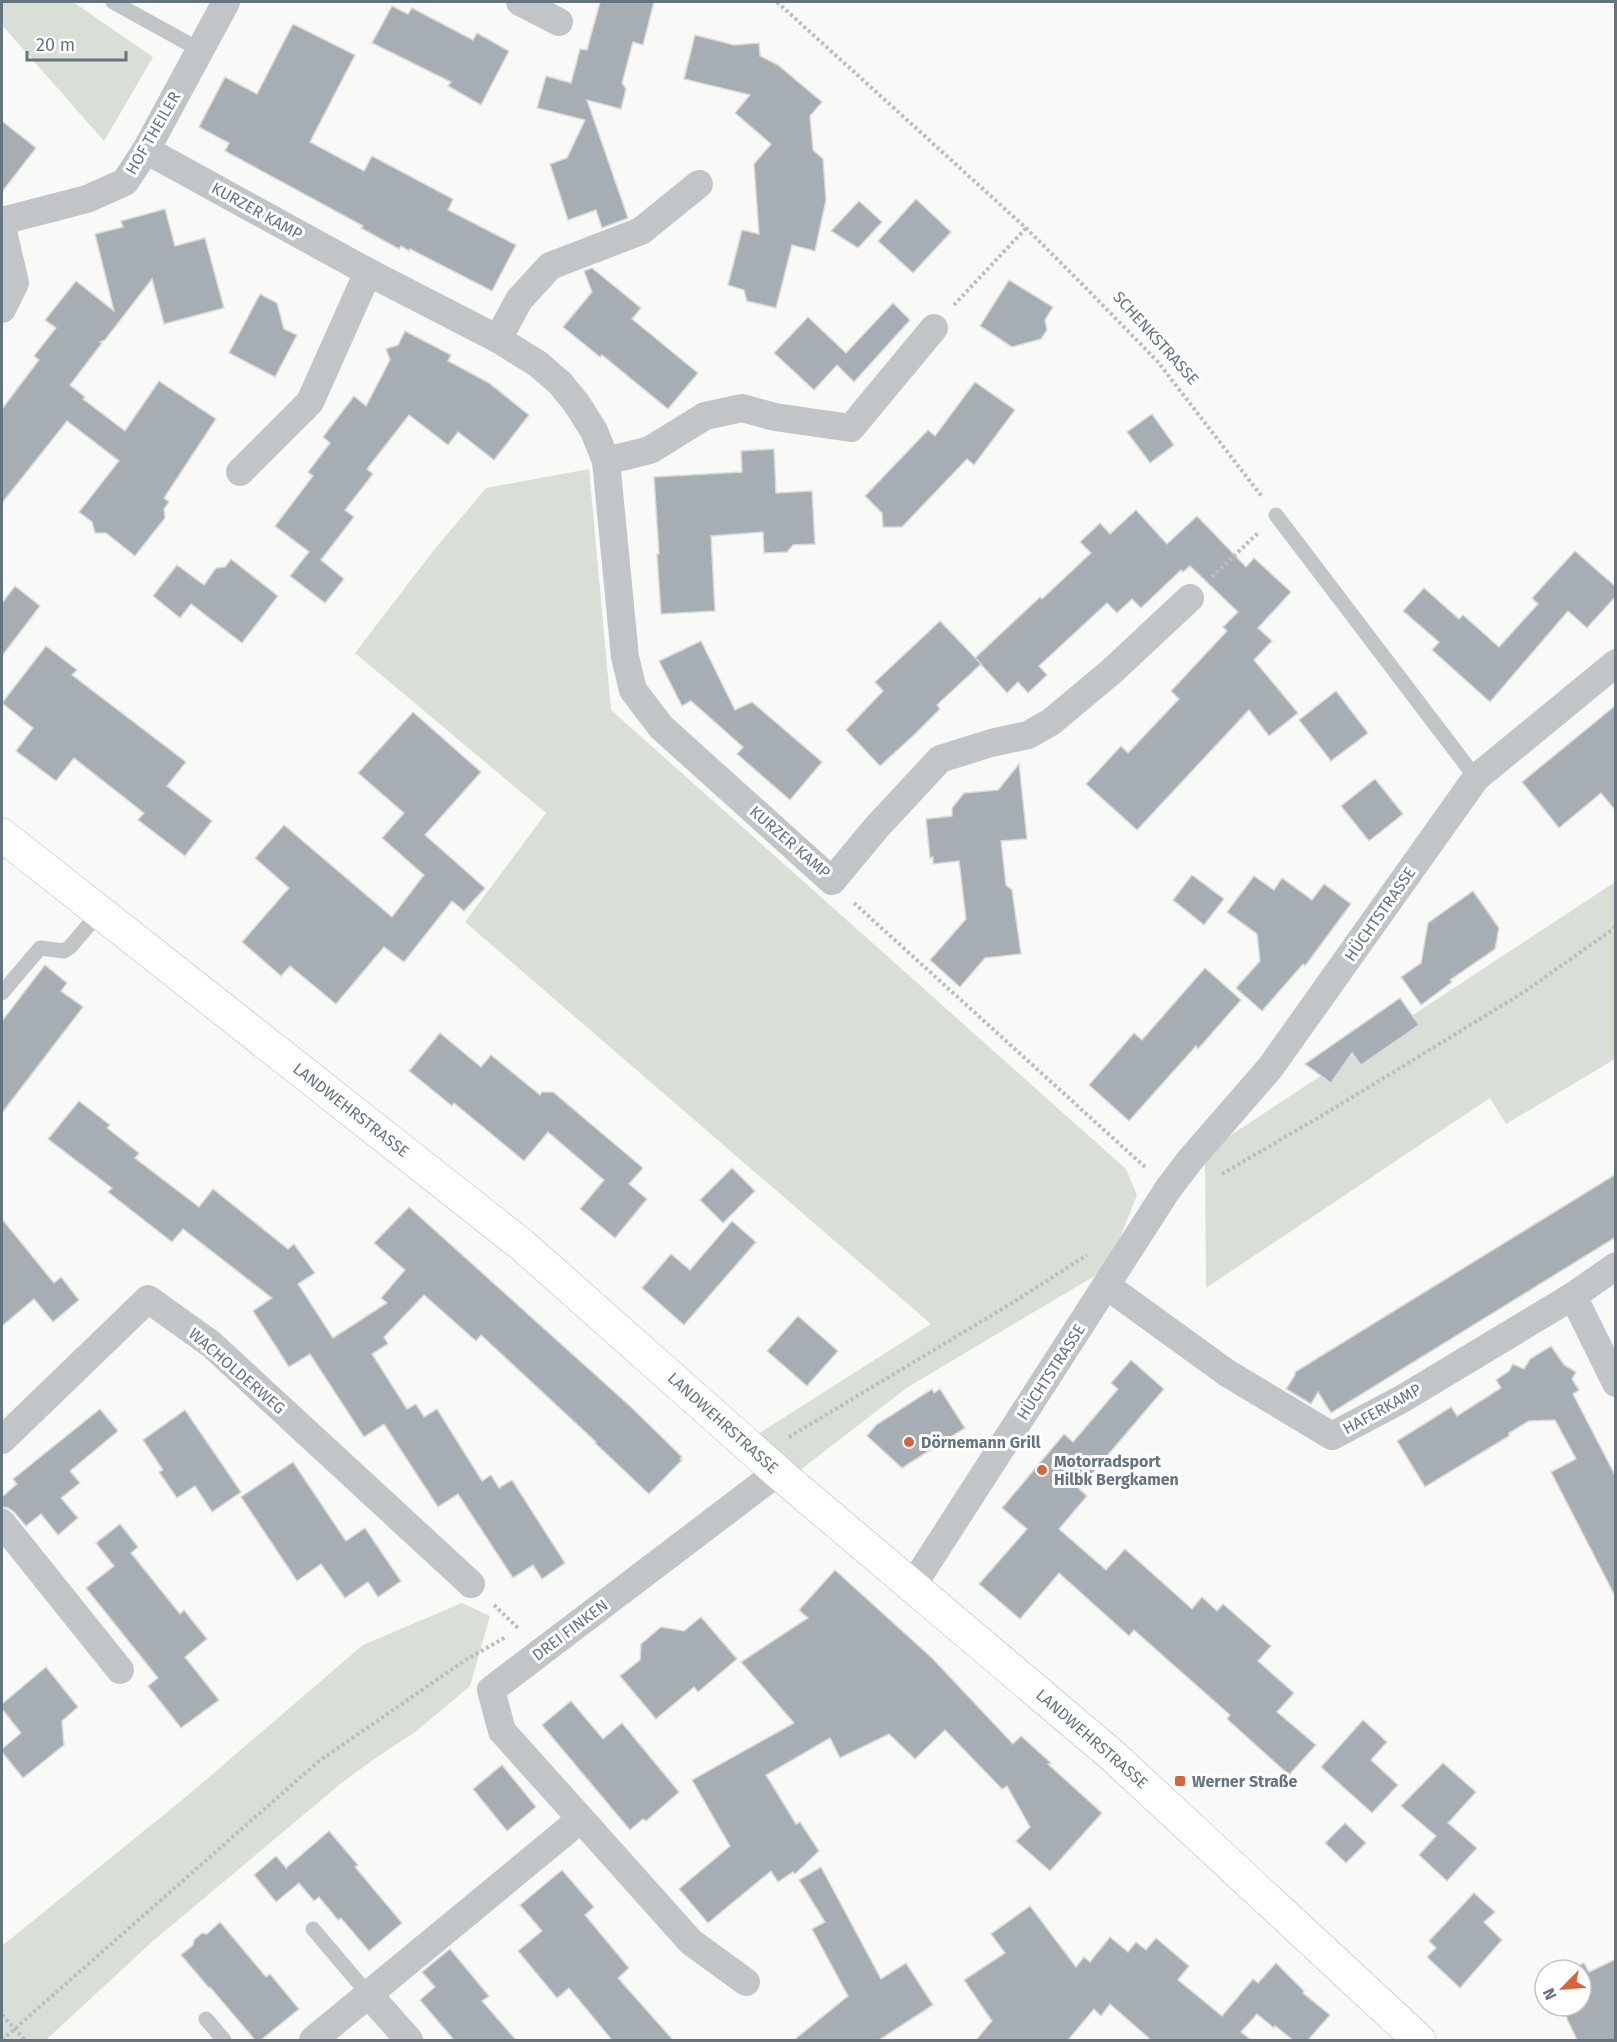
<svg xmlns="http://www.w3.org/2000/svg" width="1617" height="2042" font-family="'Fira Sans',sans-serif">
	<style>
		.green { fill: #d9ded7 }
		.building { fill: #a6aeb3; stroke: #dbdbd9; stroke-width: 1.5 }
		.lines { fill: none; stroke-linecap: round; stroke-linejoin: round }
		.secondary-casing { stroke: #b3b8bd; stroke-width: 34 }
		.path { stroke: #bbbec0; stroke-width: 4; stroke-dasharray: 3 3; stroke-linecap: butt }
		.service { stroke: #c1c5c8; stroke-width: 15 }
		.minor { stroke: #c1c5c8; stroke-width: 28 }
		.secondary { stroke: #fff; stroke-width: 33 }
		.poi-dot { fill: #d5653b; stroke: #fff; stroke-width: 2 }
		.labels { text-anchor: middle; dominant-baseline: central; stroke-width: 6; stroke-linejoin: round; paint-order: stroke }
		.street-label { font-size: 16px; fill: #66747f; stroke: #fff }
		.poi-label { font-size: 16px; font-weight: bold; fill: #66747f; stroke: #fff; text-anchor: start }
	</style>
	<rect width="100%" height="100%" fill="#f9f9f7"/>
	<g class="green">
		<path d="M2 2H73L153 57 104 141 2 25Z"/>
		<path d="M589 469 611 710 1126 1169 1137 1195 1108 1268 908 1387 787 1480 744 1443 931 1324 465 922 546 813 355 653 434 550 486 488Z"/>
		<path d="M1615 882V1059L1506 1124 1490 1098 1206 1288 1205 1152Z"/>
		<path d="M462 1603 490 1616 470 1686 414 1733 377 1757 344 1781 154 1940 46 2040H2V1946L187 1796 363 1645Z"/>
	</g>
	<g class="building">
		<path d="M600 2H654L643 45 633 42 622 83 626 89 621 109 587 100 628 218 602 228 596 210 568 220 550 164 567 158 585 120 537 108 546 76 571 83 580 49 587 50Z"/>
		<path d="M392 6 408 14 412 8 473 40 477 33 509 51 481 105 448 86 451 82 372 43Z"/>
		<path d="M293 24 355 55 310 142 364 171 372 156 453 199 448 210 516 245 492 291 410 249 409 251 401 246 399 249 361 228 363 226 225 151 229 143 199 127 225 77 257 94Z"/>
		<path d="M695 35 734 45 759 43 760 56 778 65 822 102 810 116 813 150 823 159 826 200 815 251 792 245 776 308 747 301 744 290 728 285 742 230 759 234 754 164 771 144 735 113 750 95 684 79Z"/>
		<path d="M2 121 36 148 2 192Z"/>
		<path d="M916 199 951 232 913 273 878 241Z"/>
		<path d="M859 201 882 222 858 248 831 231Z"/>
		<path d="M165 209 175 246 205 238 224 308 164 324 152 279 105 340 100 342 102 343 70 385 85 397 83 399 125 431 159 381 216 419 164 498 169 502 164 509 165 518 135 556 106 533H95L92 522 79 512 119 461 67 421 2 503V409L39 360 34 356 56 328 45 320 76 281 114 311 95 234 123 227 121 221Z"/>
		<path d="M592 268 641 308 632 319 698 373 668 409 602 355 600 357 563 327 592 292 584 271Z"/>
		<path d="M1009 280 1053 307 1045 320 1047 330 1041 339 1012 347 980 326Z"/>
		<path d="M260 294 277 303 284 329 297 335 275 377 229 353Z"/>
		<path d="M893 303 910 320 854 382 837 365 814 390 774 353 808 317 846 353Z"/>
		<path d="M405 331 451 355 448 361 489 383 529 415 494 460 458 432 448 445 409 415 367 469 373 474 345 510 354 517 321 560 344 579 325 603 290 576 309 552 275 526 313 476 308 472 330 443 323 437 354 396 366 406 390 360 386 349 398 345Z"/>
		<path d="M975 382 1015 410 974 465 967 459 902 527H883L882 513 865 496 928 430 935 436Z"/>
		<path d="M1152 414 1174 445 1150 463 1127 432Z"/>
		<path d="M774 449 776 493 812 491 815 544 793 545 787 552 764 553 763 532 711 536 715 611 661 614 657 554H659L654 477 742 472 741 451Z"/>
		<path d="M1136 510 1167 544 1197 516 1246 567 1254 558 1291 592 1258 628 1272 641 1254 660 1298 713 1269 736 1249 710 1137 830 1086 784 1121 746 1128 753 1179 699 1171 691 1227 631 1223 627 1238 612 1190 566 1183 572 1181 570 1141 608 1132 599 1117 613 1107 603 1039 666 1047 675 1028 693 1018 682 1007 693 975 658 1040 597 1042 599 1091 553 1080 542 1100 523 1110 534Z"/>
		<path d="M1575 551 1616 587V596L1587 628 1568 611 1490 702 1432 650 1439 642 1403 611 1424 588 1459 619 1463 615 1499 647 1538 604 1532 598Z"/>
		<path d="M231 559 278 596 242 643 191 604 180 618 153 596 177 565 204 585 216 568 225 567Z"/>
		<path d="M15 586 40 606 2 656V603Z"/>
		<path d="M940 621 981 664 937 705 940 709 915 734 880 766 846 730 883 691 875 682Z"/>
		<path d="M701 641 735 710 752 702 822 762 790 800 737 754 743 747 691 701 682 706 659 661Z"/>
		<path d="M46 646 77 670 72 675 186 762 167 786 212 821 185 856 138 820 144 813 74 758 56 781 16 751 33 728 2 703Z"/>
		<path d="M1336 691 1368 733 1331 761 1299 720Z"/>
		<path d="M1616 705V811L1601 793 1559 828 1522 782Z"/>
		<path d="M413 712 481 772 425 835 485 888 464 911 452 901 404 962 384 947 336 1004 290 966 281 976 242 942 289 888 255 858 284 825 392 917 424 875 382 838 404 813 358 773Z"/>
		<path d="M1019 764 1027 839 1001 841 1006 885 1012 890 1021 954 985 958 960 987 930 960 966 919 959 861 933 864V857L930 858 926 819 952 816V808L964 793 998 790Z"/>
		<path d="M1375 779 1403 814 1369 841 1341 806Z"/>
		<path d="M1192 875 1224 899 1204 925 1173 900Z"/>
		<path d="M1254 876 1274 890 1282 878 1312 900 1324 884 1351 904 1305 966 1303 964 1262 1011 1236 988 1260 961 1257 934 1227 912Z"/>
		<path d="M1473 891 1499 928 1495 949 1450 980 1452 982 1421 1005 1401 977 1421 963 1428 923Z"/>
		<path d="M45 965 67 983 61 991 83 1007 2 1113V1021Z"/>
		<path d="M1205 968 1241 1000 1198 1049 1196 1046 1129 1121 1089 1085 1134 1033 1142 1040Z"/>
		<path d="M1400 998 1419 1025 1361 1065 1352 1053 1331 1083 1305 1064Z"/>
		<path d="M440 1033 481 1067 491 1055 540 1095 542 1092H553L643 1168 629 1184 647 1199 615 1238 580 1209 604 1180 548 1132 524 1161 454 1103 452 1106 409 1071Z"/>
		<path d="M79 1101 110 1125 107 1128 139 1153 135 1158 199 1207 213 1189 288 1249 294 1244 315 1273 298 1284 333 1338 387 1303 381 1298 405 1270 374 1243 409 1207 631 1407 682 1457 680 1459 682 1460 649 1494 595 1443 596 1442 481 1335 476 1341 424 1295 384 1337 388 1344 372 1354 407 1409 416 1404 424 1417 437 1409 482 1481 491 1475 499 1488 512 1480 565 1563 542 1579 533 1565 513 1578 458 1494 438 1507 384 1424 364 1437 310 1354 289 1367 253 1311 272 1298 183 1229 172 1242 108 1192 112 1188 48 1139Z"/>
		<path d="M732 1168 755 1191 723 1223 700 1200Z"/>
		<path d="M1616 1174V1237L1331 1413 1318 1392 1311 1404 1286 1389 1295 1375V1372Z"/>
		<path d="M2 1219 54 1283 61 1277 79 1300 53 1322 34 1299 2 1326Z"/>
		<path d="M732 1221 756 1242 684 1325 642 1288 671 1254 690 1270Z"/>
		<path d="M798 1316 838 1351 807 1386 767 1351Z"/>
		<path d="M1551 1346 1564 1365 1576 1372 1572 1379 1579 1390 1573 1394 1616 1477V1598L1551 1472 1576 1459 1555 1420 1529 1421 1509 1433V1436L1425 1487 1397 1441 1451 1407 1457 1416 1501 1388 1496 1380 1509 1371 1513 1364 1524 1369 1530 1359Z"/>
		<path d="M1131 1360 1164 1389 1079 1489 1087 1496 1059 1529 1106 1570 1125 1549 1192 1609 1202 1597 1217 1611 1223 1604 1271 1646 1258 1661 1294 1693 1277 1712 1316 1745 1289 1775 1227 1719 1230 1715 1134 1630 1129 1636 1059 1573 1020 1619 979 1584 1027 1529 1002 1508 1064 1434 1073 1442 1118 1389 1111 1383Z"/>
		<path d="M932 1389 934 1393 940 1389 965 1428 902 1468 867 1436 876 1425Z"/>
		<path d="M100 1409 118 1431 70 1471 80 1483 61 1498 78 1518 58 1535 41 1514 26 1526 14 1512 8 1508 2 1507V1497L17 1484 13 1479Z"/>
		<path d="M185 1410 241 1492 212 1512 195 1486 177 1498 159 1472 163 1470 143 1440Z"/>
		<path d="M293 1462 346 1541 365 1528 401 1581 378 1597 368 1582 345 1598 321 1564 297 1581 241 1497Z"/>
		<path d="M120 1524 138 1547 131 1553 180 1614 184 1610 207 1639 185 1657 219 1700 181 1728 148 1686 158 1678 86 1588 114 1566 96 1543Z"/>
		<path d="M835 1570 932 1658 1013 1744 1021 1736 1051 1763 1048 1764 1102 1813 1050 1871 1016 1841 1030 1827 1007 1786 1002 1789 945 1730 915 1759 889 1734 840 1758 830 1738 766 1775 796 1824 800 1822 819 1851 795 1874 793 1872 778 1882 771 1871 708 1923 679 1889 730 1846 692 1780 794 1723 741 1662 808 1618 799 1610Z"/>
		<path d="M701 1617 737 1659 698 1692 694 1687 656 1719 620 1676 640 1660 641 1644 661 1627 684 1631Z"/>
		<path d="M46 1667 78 1707 62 1721 64 1745 23 1778 2 1752V1749L21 1733 2 1709V1704Z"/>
		<path d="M571 1701 603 1739 622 1723 679 1792 646 1821 643 1819 630 1830 542 1725Z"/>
		<path d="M1363 1720 1387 1742 1371 1760 1398 1785 1372 1813 1321 1767Z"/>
		<path d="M1443 1763 1476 1792 1448 1823 1477 1848 1447 1881 1419 1855 1436 1836 1401 1806Z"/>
		<path d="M502 1765 536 1807 507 1831 473 1789Z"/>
		<path d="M1345 1823 1366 1843 1346 1863 1325 1843Z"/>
		<path d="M329 1831 358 1865 355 1867 402 1923 369 1951 341 1918 338 1920 319 1897 314 1901 299 1883 276 1902 254 1875 276 1856 287 1869 286 1868Z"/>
		<path d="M821 1867 881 1979 906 1963 933 2005 879 2040H794L848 1996 812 1929 825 1922 799 1880Z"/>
		<path d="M562 1870 594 1907 585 1915 629 1968 618 1978 673 2040H612L569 1988 557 1998 518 1951 542 1931 520 1905Z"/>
		<path d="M1474 1893 1495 1912 1484 1922 1502 1940 1460 1988 1427 1957 1436 1948 1429 1941Z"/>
		<path d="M1030 1906 1076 1967 1084 1957 1090 1962 1110 1937 1128 1952 1136 1942 1146 1950 1156 1938 1189 1966 1178 1980 1222 2016 1253 1979 1258 1983 1276 1963 1304 1991 1303 1993 1330 2015 1308 2040H1293L1275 2026 1274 2028 1257 2014 1241 2032 1251 2040H1151L1110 2004 1101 2016 1094 2009 1068 2040H976L992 2021 964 1980 1005 1953 991 1934Z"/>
		<path d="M220 1922 266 1977 270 1974 299 2009 261 2040H255L210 1987 209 1988 181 1955 193 1945 194 1940 202 1933 207 1934Z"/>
		<path d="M450 1949 489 1996 482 2001 516 2040H454L420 2000 435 1987 422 1972Z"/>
		<path d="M1616 1959V2040H1577L1561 2006H1581V1970H1568L1584 1963 1589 1972Z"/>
	</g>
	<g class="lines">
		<defs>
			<path id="secondary" d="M2 835 522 1245 787 1480 1113 1756 1419 2040"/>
		</defs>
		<use href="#secondary" class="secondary-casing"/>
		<g class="path">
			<path d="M777 2 1026 228 1088 290 1158 362 1263 498"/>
			<path d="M954 305 1026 228"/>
			<path d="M1212 577 1259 532"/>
			<path d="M854 903 1146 1168"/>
			<path d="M1222 1174 1338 1106 1524 992 1616 927"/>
			<path d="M789 1437 1012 1303 1087 1255"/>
			<path d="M494 1605 519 1629"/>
			<path d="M2 2015 25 2040"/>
			<path d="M2 2040 319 1761 467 1659 506 1637"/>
		</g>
		<g class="service">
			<path d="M113 2 200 50"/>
			<path d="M1276 515 1476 778"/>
			<path d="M2 993 40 948 64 951 70 947 100 912"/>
			<path d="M313 1929 369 1995"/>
			<path d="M206 2019 224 2040"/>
		</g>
		<g class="minor">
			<path d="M520 2 559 22"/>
			<path d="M146 150 368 272 498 339 538 364 560 383 577 404 594 431 606 461 625 657 633 690 661 727 832 881 876 828 940 759 991 743 1028 735 1051 722 1112 671 1190 598"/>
			<path d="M2 221 87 199 125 182 146 150 226 2"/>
			<path d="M2 227 15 283 2 309"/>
			<path d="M498 339 519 300 550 266 641 231 699 184"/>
			<path d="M606 461 650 450 705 416 742 408 775 417 851 428 934 328"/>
			<path d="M240 472 310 402 368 272"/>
			<path d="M1107 1286 1227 1373 1332 1436 1402 1399 1573 1296 1616 1383"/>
			<path d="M1573 1296 1616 1266"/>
			<path d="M2 1440 148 1299 211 1344 471 1584"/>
			<path d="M2 1523 120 1670"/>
			<path d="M913 1585 1168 1189 1190 1160 1270 1068 1476 778 1616 663"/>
			<path d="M581 1819 691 1942 746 1982"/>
			<path d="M369 1995 409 2040"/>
			<path d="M313 2040 581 1819 502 1731 491 1690 778 1472"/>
		</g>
		<use href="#secondary" class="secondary"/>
	</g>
	<g class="poi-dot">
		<circle cx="909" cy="1442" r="6"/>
		<circle cx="1042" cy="1470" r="6"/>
		<rect x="1174" y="1775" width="12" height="12" rx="3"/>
	</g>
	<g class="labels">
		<g class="street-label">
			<text transform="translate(153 133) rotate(-60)">HOF THEILER</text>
			<text transform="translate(257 211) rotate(29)">KURZER KAMP</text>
			<text transform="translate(1156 338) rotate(48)">SCHENKSTRASSE</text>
			<text transform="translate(790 842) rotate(41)">KURZER KAMP</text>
			<text transform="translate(1380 914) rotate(-55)">HÜCHTSTRASSE</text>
			<text transform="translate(351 1110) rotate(38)">LANDWEHRSTRASSE</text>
			<text transform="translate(237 1371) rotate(41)">WACHOLDERWEG</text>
			<text transform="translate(1051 1372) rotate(-57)">HÜCHTSTRASSE</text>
			<text transform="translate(1382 1409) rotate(-29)">HAFERKAMP</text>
			<text transform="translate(723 1423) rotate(42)">LANDWEHRSTRASSE</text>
			<text transform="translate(570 1630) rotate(-37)">DREI FINKEN</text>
			<text transform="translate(1092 1739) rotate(41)">LANDWEHRSTRASSE</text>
		</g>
		<g class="poi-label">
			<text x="921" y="1442">Dörnemann Grill</text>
			<text x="1054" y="1461">Motorradsport<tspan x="1054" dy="18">Hilbk Bergkamen</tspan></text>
			<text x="1192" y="1781">Werner Straße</text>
		</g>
	</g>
	<rect width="1617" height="2042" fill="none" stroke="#66747f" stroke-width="6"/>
	<g transform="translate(1563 1988) rotate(245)"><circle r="28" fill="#ffffff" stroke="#c2c7cc" stroke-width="1.5"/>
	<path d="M0-4.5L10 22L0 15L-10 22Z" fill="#d5653b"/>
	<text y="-9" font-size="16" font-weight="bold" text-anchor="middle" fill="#66747f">N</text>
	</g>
	<path d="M27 51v9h99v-9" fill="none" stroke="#66747f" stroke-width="3"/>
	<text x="36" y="51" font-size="18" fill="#66747f" stroke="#ffffff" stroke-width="4.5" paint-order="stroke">20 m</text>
</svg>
